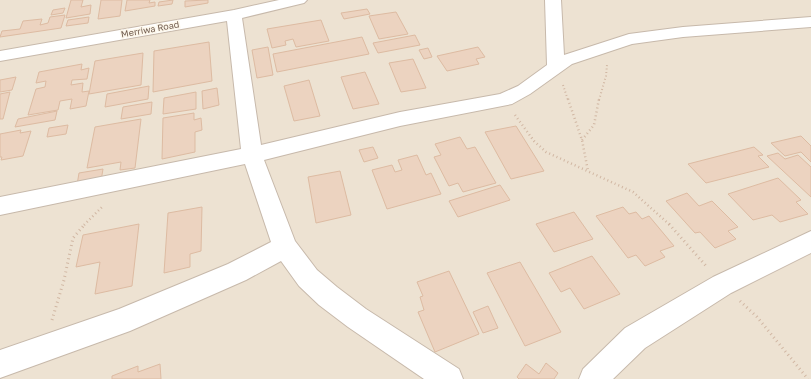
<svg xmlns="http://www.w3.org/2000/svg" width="811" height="379" font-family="'Golos Text',sans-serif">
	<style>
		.residential { fill: #ede2d2 }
		.building { fill: #ecd3c0; stroke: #ddbba2 }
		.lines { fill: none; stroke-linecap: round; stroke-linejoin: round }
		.minor-casing { stroke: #c7b9ab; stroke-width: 2 }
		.path-far2 { stroke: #d1b7a3; stroke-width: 2; stroke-dasharray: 1 2.5; stroke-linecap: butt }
		.path-far1 { stroke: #d1b7a3; stroke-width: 2.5; stroke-dasharray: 1 3; stroke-linecap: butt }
		.path { stroke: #d1b7a3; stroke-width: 3; stroke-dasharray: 1 3.5; stroke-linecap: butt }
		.minor { fill: #fff; fill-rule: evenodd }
		.labels { text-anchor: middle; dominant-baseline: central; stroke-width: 3; stroke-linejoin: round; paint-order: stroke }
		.far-street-label { font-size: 9px; fill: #705b4d; stroke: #fdf7eb }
	</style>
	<rect width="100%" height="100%" fill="#faf2e5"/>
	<rect class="residential" x="0" y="0" width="811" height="379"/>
	<g class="building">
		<path d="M71 0H83L81 7 91 5 90 14 66 18Z"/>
		<path d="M101 0H122L120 16 98 19Z"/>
		<path d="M127 0H150L149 3 155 2V6L125 11Z"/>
		<path d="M173 0 172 4 158 6 159 2Z"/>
		<path d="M208 0V3L185 7V1Z"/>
		<path d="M65 8 63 13 51 15 53 10Z"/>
		<path d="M367 9 370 14 344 19 341 13Z"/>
		<path d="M396 12 408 34 379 39 369 16Z"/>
		<path d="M65 15 61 28 0 37 2 31 20 29 23 21 42 19 40 25 48 23 50 17Z"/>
		<path d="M89 17 88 23 66 26 68 20Z"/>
		<path d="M321 20 329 41 296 47 293 39 285 41 286 45 272 48 267 29Z"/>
		<path d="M415 35 420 45 378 53 373 43Z"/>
		<path d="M362 37 369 54 277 72 273 54Z"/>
		<path d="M209 42 212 81 153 92 154 51Z"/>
		<path d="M268 47 273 75 257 78 252 50Z"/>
		<path d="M478 47 485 57 476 59 479 64 447 71 437 56Z"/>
		<path d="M428 48 432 57 424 59 419 50Z"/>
		<path d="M143 53 141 85 89 94 95 61Z"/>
		<path d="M413 59 426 88 401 92 389 63Z"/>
		<path d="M82 64 81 70 89 68 87 79 72 80 71 85 83 83 82 92 89 91 86 106 70 109 72 99 60 101 58 110 28 115 36 89 45 87 46 81 36 83 39 72Z"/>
		<path d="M365 72 379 104 353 109 341 77Z"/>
		<path d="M16 77 12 90 0 92V80Z"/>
		<path d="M309 80 320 116 294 121 284 86Z"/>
		<path d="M149 86 148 99 105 107 107 94Z"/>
		<path d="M217 88 219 105 203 109 202 91Z"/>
		<path d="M10 92 3 119H0V94Z"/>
		<path d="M196 92V109L163 114 164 98Z"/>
		<path d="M152 102 151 114 121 119 123 107Z"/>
		<path d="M57 111 55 120 15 127 18 119Z"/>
		<path d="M194 113V120L201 118 202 130 195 132V152L162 159 163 118Z"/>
		<path d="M141 119 135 168 120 170 121 162 87 168 95 127Z"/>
		<path d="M68 125 66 134 47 137 49 128Z"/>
		<path d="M516 126 544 171 511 179 485 132Z"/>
		<path d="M21 130 20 133 31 131 23 156 1 160 2 157H0V134Z"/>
		<path d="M801 136 811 146V162L801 152 785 156 771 143Z"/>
		<path d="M460 137 467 149 475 147 496 183 463 192 458 183 449 186 434 157 441 155 435 144Z"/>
		<path d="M373 147 378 158 364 162 359 150Z"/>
		<path d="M754 147 763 155 758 156 769 167 706 183 688 164Z"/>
		<path d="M778 153 785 159 798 155 811 167V197L767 156Z"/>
		<path d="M417 155 426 175 431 173 441 194 387 209 372 170 392 165 395 172 402 170 398 160Z"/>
		<path d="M103 169 101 181 77 185 79 173Z"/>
		<path d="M340 171 351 215 316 223 308 177Z"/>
		<path d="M778 178 801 200 796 202 808 214 780 222 772 215 753 220 728 194Z"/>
		<path d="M500 185 510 200 458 217 449 201Z"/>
		<path d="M687 193 699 206 712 201 738 227 728 231 736 239 715 248 700 232 695 233 666 201Z"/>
		<path d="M202 207 201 251 190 254V267L164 273 168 213Z"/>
		<path d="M623 207 629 214 636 212 642 219 649 216 674 246 660 251 665 257 645 266 636 255 628 258 596 216Z"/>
		<path d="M574 212 593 239 554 252 536 224Z"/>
		<path d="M139 224 132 286 95 294 100 262 76 267 83 235Z"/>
		<path d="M592 256 620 294 584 309 570 288 561 292 549 273Z"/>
		<path d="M520 262 561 332 525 346 487 273Z"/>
		<path d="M449 271 479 334 435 352 418 312 424 310 420 297 423 296 417 282Z"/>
		<path d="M488 306 498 328 483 333 473 312Z"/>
		<path d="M546 363 558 373 554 379H519L517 377 526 364 539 374Z"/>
		<path d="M160 364 161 379H112V376L138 366V372Z"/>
	</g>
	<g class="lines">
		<defs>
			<g id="minor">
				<path d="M279 0H307L304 3 242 18 261 145 400 112 500 94 518 86 547 65 545 0H561L564 55 629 34 683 27 811 17V27L683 37 632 44 572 64 530 94 512 104 400 126 264 160 295 241 317 270 337 287 366 309 459 369 463 379H424L348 327 319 305 299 286 281 261 246 280 130 331 0 378V350L119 309 228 264 271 242 245 164 0 215V197L241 149 227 21 0 61V51L234 10Z"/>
				<path d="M811 231V253L731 293 645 348 613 379H579L583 369 625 328 713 277Z"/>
			</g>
		</defs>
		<use href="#minor" class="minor-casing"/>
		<g class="path-far2">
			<path d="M563 85 568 100"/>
			<path d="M599 100 606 76 607 65"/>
		</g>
		<g class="path-far1">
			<path d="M568 99 582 140 588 171"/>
			<path d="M515 115 534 141 546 152 633 192 670 225"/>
			<path d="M582 140 594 125 599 99"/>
			<path d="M84 225 102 207"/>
		</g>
		<g class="path">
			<path d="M669 224 707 267"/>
			<path d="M740 301 757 317 808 379"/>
			<path d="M52 320 64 280 73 238 85 224"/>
		</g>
		<use href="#minor" class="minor"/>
	</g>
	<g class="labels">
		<g class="far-street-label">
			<text transform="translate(150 29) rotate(-10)">Merriwa Road</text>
		</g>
	</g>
</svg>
